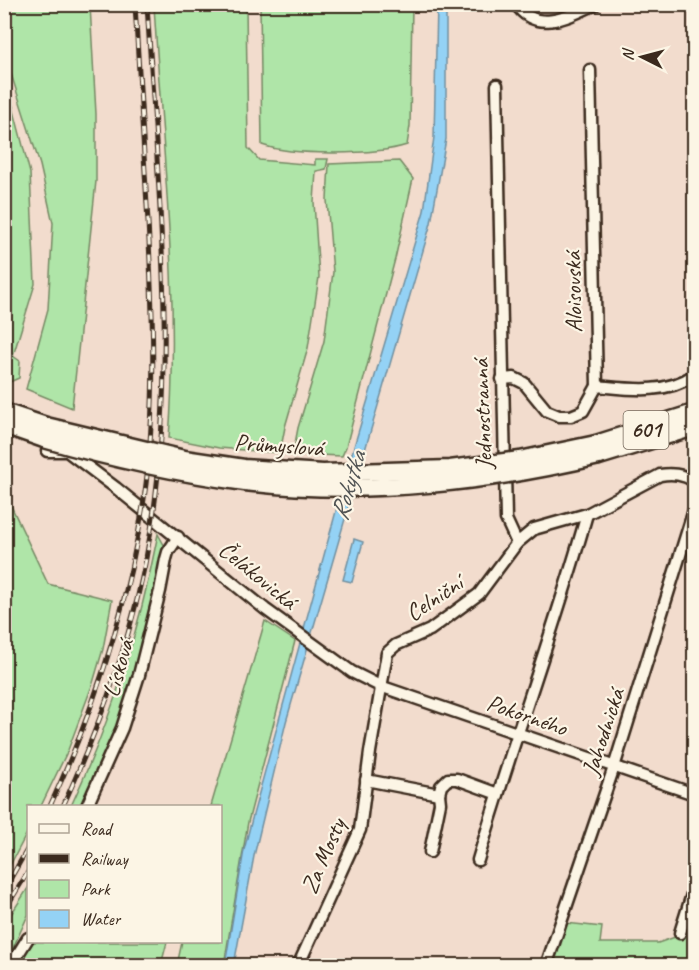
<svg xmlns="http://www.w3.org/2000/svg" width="699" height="970" font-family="Caveat,sans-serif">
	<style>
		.green { fill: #afe5a8; stroke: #758863; stroke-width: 1.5 }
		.water { fill: #94d2f5; stroke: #708f9f; stroke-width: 1.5 }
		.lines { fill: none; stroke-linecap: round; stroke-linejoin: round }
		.minor-casing { stroke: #3b2a1e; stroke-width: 15 }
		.primary-casing { stroke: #3b2a1e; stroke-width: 21 }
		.minor { stroke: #fcf5e5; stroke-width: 10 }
		.primary { stroke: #fcf5e5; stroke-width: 16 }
		.rail-casing { stroke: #3b2a1e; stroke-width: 5 }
		.rail { stroke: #fcf5e5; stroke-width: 3; stroke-dasharray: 9; stroke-linecap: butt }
		.primary-bridge-casing { stroke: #3b2a1e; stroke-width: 21; stroke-linecap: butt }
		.primary-bridge { stroke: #fcf5e5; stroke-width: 16 }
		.labels { text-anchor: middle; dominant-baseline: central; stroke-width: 4.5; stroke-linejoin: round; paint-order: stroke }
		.shield { fill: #fcf5e5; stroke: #75675a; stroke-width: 1.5 }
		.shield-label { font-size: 22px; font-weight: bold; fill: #3b2a1e }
		.street-label { font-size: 24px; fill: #3b2a1e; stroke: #fcf5e5 }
		.water-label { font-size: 26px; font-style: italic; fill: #515454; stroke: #fcf5e5 }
	</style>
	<rect width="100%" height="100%" fill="#f2dccd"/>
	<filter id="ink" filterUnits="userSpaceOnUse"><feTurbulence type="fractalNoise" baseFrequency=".0167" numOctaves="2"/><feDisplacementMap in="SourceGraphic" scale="12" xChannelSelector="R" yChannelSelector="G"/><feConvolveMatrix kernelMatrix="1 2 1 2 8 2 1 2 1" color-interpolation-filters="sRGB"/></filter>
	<g filter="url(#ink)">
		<g class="green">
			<path d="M4 5H90L96 114V181L72 408 26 389 48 309 53 223 40 165 5 55Z"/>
			<path d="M154 5H246L248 148 259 160 315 165V159H328L326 169 316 171 314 202 319 277 308 348 285 427 280 453 219 448 169 438C180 296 162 146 154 5Z"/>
			<path d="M260 5H412L410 126 407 145C377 155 292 156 262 145Z"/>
			<path d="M5 76 30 173 35 284 13 356 20 361 19 378 5 384Z"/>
			<path d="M399 161 413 179 395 259 346 447 342 456 293 454 298 428 324 341 333 272 327 200 329 164Z"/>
			<path d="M5 493 48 584 112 600 103 649 93 683 68 750 41 806H28V831L5 875Z"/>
			<path d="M158 534 168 552 123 716 82 806H71C113 716 139 631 158 534Z"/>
			<path d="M265 621 295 641 248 822 224 965H177L182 942H220V806H211Z"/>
			<path d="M28 888V915L7 961 27 947 30 942H167L161 965H5L4 925Z"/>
			<path d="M694 902 693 965 553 966 566 923 602 927 600 943H658L684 934Z"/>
		</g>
		<g class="water">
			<path d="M437 5H446V139L431 223 286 722 254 856 234 965 225 966 244 850 253 815 350 460 424 211 434 137Z"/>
			<path d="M354 539 363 542 352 582 343 580Z"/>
		</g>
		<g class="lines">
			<defs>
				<g id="minor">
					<path d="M516 4C536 35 570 16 596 4"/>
					<path d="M497 85 506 519 517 543"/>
					<path d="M502 379 514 378 524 383 547 411 559 416H571L583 411 597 386 590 70"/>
					<path d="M597 386C630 389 665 395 694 375"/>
					<path d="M47 451H67L116 488 265 609 352 672 380 686 694 794"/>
					<path d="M366 780 439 794 441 786 448 779H457L498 794"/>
					<path d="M87 806 122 728 139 675 160 591 166 559 168 552 178 537"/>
					<path d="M430 852 440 803 439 794"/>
					<path d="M478 860C512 744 554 631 587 514"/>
					<path d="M680 933 694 888"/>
					<path d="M13 962 28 938"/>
					<path d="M298 966 360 830 370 752 387 653 396 645 430 630 479 594 517 543 534 529 587 514 660 475C673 473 683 474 694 481"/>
					<path d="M546 966 614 767 694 510"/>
				</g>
				<g id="primary">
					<path d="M4 412 46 426"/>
					<path d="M4 425 44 439"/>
					<path d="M596 444 694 413"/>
					<path d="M599 456 694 427"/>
				</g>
			</defs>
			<use href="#minor" class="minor-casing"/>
			<use href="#primary" class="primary-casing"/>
			<use href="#minor" class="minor"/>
			<use href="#primary" class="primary"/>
			<defs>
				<g id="rail">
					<path d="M50 806C95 708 128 607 144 499 157 408 153 314 148 222 144 150 139 77 135 4"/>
					<path d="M63 806C103 718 136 627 151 530 178 356 157 179 147 4"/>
					<path d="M4 890 28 848"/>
					<path d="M4 911 28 872"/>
				</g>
			</defs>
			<use href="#rail" class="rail-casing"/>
			<use href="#rail" class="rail"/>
			<defs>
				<g id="primary-bridge">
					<path d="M46 426 184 459 244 468 323 473 450 469 520 460 596 444"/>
					<path d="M44 439C110 458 178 473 245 482 362 496 485 483 599 456"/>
				</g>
			</defs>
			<use href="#primary-bridge" class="primary-bridge-casing"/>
			<use href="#primary-bridge" class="primary-bridge"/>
		</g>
	</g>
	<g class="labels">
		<rect class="shield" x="623.5" y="411" width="45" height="38" rx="4.5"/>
		<g class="shield-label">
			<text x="646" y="430">601</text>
		</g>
		<g class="street-label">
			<text transform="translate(573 292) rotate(-91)">Aloisovská</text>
			<text transform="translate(482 414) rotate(-92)">Jednostranná</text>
			<text transform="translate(279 445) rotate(4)">Průmyslová</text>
			<text transform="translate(258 575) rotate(39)">Čelákovická</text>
			<text transform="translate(434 598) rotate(-34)">Celniční</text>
			<text transform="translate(118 668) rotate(-74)">Lísková</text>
			<text transform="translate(527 715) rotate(19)">Pokorného</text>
			<text transform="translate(603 732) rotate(-72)">Jahodnická</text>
			<text transform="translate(323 856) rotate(-67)">Za Mosty</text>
		</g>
		<g class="water-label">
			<text transform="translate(348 486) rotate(-74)">Rokytka</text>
		</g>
	</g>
	<rect width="699" height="970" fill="none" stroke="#fcf5e5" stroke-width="24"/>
	<rect x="12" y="12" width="675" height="946" fill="none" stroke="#3b2a1e" stroke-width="2" filter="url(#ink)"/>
	<rect x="27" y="805" width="195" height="138" fill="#fcf5e5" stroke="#afa495" stroke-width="1.5"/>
	<rect x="39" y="824" width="30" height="9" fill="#fcf5e5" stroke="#afa495" stroke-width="1.5"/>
	<text x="81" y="835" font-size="18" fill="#3b2a1e">Road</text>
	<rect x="39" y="854" width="30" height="9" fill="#3b2a1e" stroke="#afa495" stroke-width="1.5"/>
	<text x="81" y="865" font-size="18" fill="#3b2a1e">Railway</text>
	<rect x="39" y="880" width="30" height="18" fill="#afe5a8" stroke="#afa495" stroke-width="1.5"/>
	<text x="81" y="895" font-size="18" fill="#3b2a1e">Park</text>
	<rect x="39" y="910" width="30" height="18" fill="#94d2f5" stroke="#afa495" stroke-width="1.5"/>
	<text x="81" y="925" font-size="18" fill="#3b2a1e">Water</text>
	<g transform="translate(642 57) rotate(276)" stroke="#fcf5e5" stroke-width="4.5" paint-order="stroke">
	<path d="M0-4.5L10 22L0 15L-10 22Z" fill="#3b2a1e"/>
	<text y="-9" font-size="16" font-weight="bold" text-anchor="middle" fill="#3b2a1e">N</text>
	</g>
</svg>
